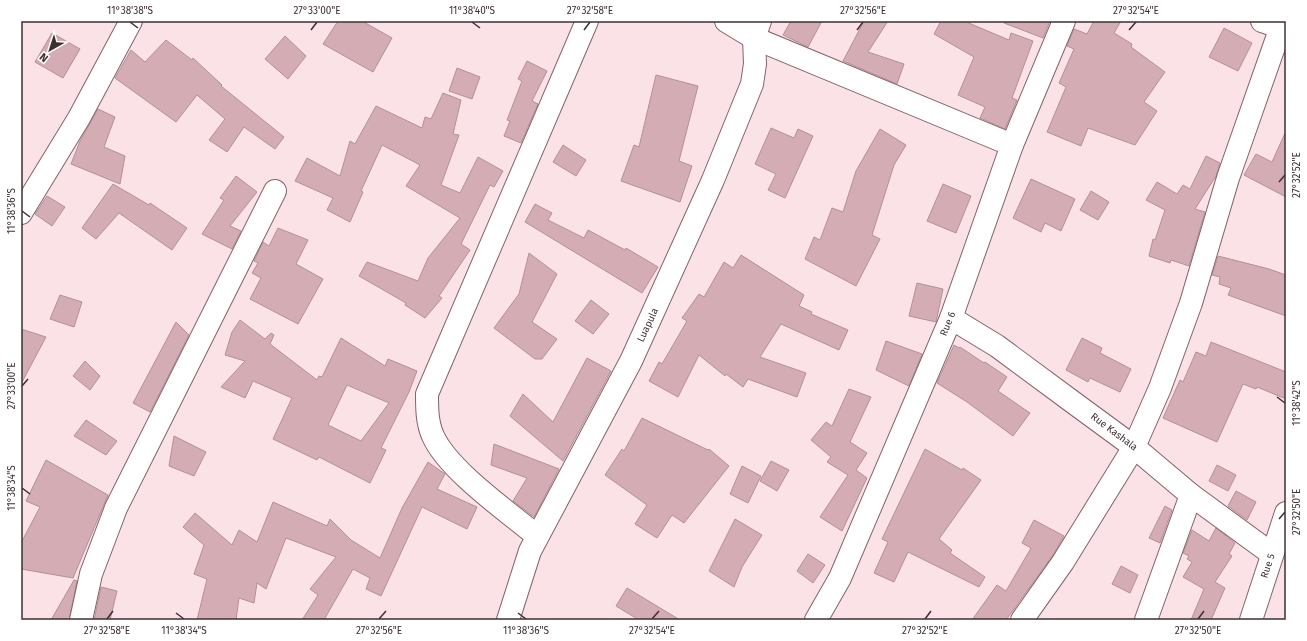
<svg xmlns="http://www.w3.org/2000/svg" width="1307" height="641" font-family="'Fira Sans',sans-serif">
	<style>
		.building { fill: #d3acb4; stroke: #b58f97; fill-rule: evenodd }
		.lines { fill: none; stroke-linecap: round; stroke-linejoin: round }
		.street-casing { stroke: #856269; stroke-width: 24 }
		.street { stroke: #fff; stroke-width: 22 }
		.ticks { fill: none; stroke: #3f2f32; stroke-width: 1.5 }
		.labels { text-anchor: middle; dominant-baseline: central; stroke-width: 3.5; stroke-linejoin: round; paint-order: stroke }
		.street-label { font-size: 10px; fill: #3f2f32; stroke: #fff }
		.neatline { fill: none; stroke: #3f2f32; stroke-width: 1.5 }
		.ticks-label { font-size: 10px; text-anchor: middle; fill: #3f2f32 }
	</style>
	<rect width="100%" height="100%" fill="#fbe2e6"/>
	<g class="building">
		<path d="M338 21H362L392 38 373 72 323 44Z"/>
		<path d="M791 21H822L808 47 783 35Z"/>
		<path d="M864 21H888L868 52 904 64 897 84 843 61Z"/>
		<path d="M941 21H964L1009 40 1011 33 1033 41 1012 98 1017 100 1005 129 980 118 985 107 958 95 974 57 934 34Z"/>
		<path d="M1004 21H1050L1043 38 1004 23Z"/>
		<path d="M1094 21H1121L1114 33 1132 44 1131 47 1165 72 1144 102 1157 111 1135 145 1088 128 1081 146 1047 132 1066 87 1059 83 1074 49 1067 46 1074 29 1087 34Z"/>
		<path d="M1224 28 1252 43 1238 71 1209 57Z"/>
		<path d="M52 33 80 49 63 78 35 62Z"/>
		<path d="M285 36 306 56 288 79 265 59Z"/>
		<path d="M166 40 192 60 193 58 222 85 221 86 284 137 275 149 244 127 227 152 209 140 225 119 197 95 176 122 115 78 131 50 145 62Z"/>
		<path d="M527 61 547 71 532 101 538 104 521 143 504 136 510 121 507 120 522 81 518 79Z"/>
		<path d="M457 68 480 77 472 99 449 91Z"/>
		<path d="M656 75 698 86 679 161 692 166 680 202 621 181 634 145 639 147Z"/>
		<path d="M443 93 461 100 453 134 459 135 441 185 460 193 478 157 503 171 494 187 490 185 461 244 470 250 439 296 442 298 425 318 405 305 406 303 359 276 367 262 418 281 428 258 460 218 406 186 420 165 382 145 361 191 363 192 350 222 327 210 333 198 295 181 307 158 340 176 350 141 355 144 376 106 422 128 425 117 431 119Z"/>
		<path d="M98 109 115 117 104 147 125 156 120 184 71 164 80 141Z"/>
		<path d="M771 128 794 138 798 129 813 136 785 198 768 190 776 174 755 164Z"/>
		<path d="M880 129 906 145 894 165 872 235 880 239 856 286 805 259 814 237 820 240 832 208 843 212 856 171Z"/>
		<path d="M1286 131V197L1244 175 1256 154 1272 162Z"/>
		<path d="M563 145 586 160 576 176 553 162Z"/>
		<path d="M1206 156 1220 163 1216 176 1195 209 1205 212 1189 266 1171 260 1170 263 1149 256 1153 239 1155 240 1165 210 1146 200 1157 182 1177 194 1183 185 1190 189Z"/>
		<path d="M236 176 257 192 230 226 241 231 232 249 202 234 224 200 220 198Z"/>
		<path d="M1031 179 1075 199 1061 231 1045 223 1041 232 1013 218Z"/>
		<path d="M113 184 149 205 150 203 187 228 172 250 119 213 96 239 82 228Z"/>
		<path d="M943 184 971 196 956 233 927 221Z"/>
		<path d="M1091 191 1109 202 1098 220 1080 210Z"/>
		<path d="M47 196 65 207 52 226 35 214Z"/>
		<path d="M535 204 552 213 548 220 584 238 588 230 625 250 626 248 658 267 642 293 525 222Z"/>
		<path d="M278 228 308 240 296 264 323 279 298 324 250 299 261 278 252 273 258 263 254 261 263 242 269 246Z"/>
		<path d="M529 253 557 274 532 322 557 339 542 359H535L494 328 519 294Z"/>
		<path d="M741 255 804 295 799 306 812 312 811 314 848 330 839 350 781 324 760 357 806 373 797 397 748 379 743 387 726 374 725 376 699 355 678 397 649 381 659 362 662 364 687 321 682 318 699 294 704 297 724 262 733 268Z"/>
		<path d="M1218 256 1269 269 1286 275V316L1228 295 1231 288 1219 284 1220 277 1212 275Z"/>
		<path d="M917 283 943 289 936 322 909 316Z"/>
		<path d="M60 295 82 302 74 327 50 319Z"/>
		<path d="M591 300 609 314 593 334 575 321Z"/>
		<path d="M240 320 265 339 271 333 274 335 270 344 317 380 319 376 322 377 341 338 385 366 388 359 417 371 409 392 381 448 386 450 370 483 319 457 317 460 273 439 292 398 253 381 245 398 221 387 245 361 225 355 232 332ZM347 385 389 403 361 441 328 425Z"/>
		<path d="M176 322 189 335 150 412 133 403Z"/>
		<path d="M21 329 46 337 21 384Z"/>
		<path d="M1082 338 1102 348 1100 353 1131 369 1120 392 1090 378 1088 382 1066 370Z"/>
		<path d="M886 341 922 354 909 386 876 370Z"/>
		<path d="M1211 342 1286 372V399L1257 387 1256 389 1243 384 1217 442 1163 418 1180 380 1183 382 1196 352 1206 356Z"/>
		<path d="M954 345 959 348 960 347 984 363 985 362 1007 377 998 391 1030 413 1013 436 967 402 937 383Z"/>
		<path d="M587 358 611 371 563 461 510 416 523 394 553 422Z"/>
		<path d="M85 361 100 376 90 390 73 376Z"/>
		<path d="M849 389 871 397 850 442 867 453 856 470 867 478 842 531 820 517 848 475 827 462 831 457 811 440 826 422 832 426Z"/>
		<path d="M642 418 708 450 709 449 729 466 684 523 672 515 657 538 635 524 647 505 605 475 622 449 624 451Z"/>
		<path d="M86 420 117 441 106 455 74 436Z"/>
		<path d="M174 436 206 452 194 476 169 466Z"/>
		<path d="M494 444 559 469 534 517 513 501 527 478 491 465Z"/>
		<path d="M925 449 962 470 963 468 981 480 939 539 952 550 950 553 985 577 979 587 908 552 894 582 874 573 888 542 882 539Z"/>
		<path d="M46 460 108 495 73 578 21 569V543L40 507 26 501Z"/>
		<path d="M771 461 789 470 777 491 760 481Z"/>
		<path d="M428 462 445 474 437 489 477 507 467 529 422 507 381 596 366 589 370 578 353 569 324 620H302L318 595 310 589 336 557 286 538 266 589 257 583 254 603 239 598 236 620H197L207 579 194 574 204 545 183 527 195 513 232 545 239 530 257 542 273 502 327 526 330 519 351 540 380 558 402 508Z"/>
		<path d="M1217 465 1236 475 1228 491 1209 481Z"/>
		<path d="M742 466 761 476 748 503 730 494Z"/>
		<path d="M1236 491 1256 502 1247 520 1228 506Z"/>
		<path d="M1165 506 1172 510 1160 543 1149 538Z"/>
		<path d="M735 519 762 535 742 567 734 587 709 571Z"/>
		<path d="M1034 520 1064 536 1053 555 1006 620H972L997 585 1006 591 1031 548 1022 543Z"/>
		<path d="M1216 528 1235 543 1229 554 1232 556 1215 582 1225 588 1211 620H1191L1204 589 1183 577 1192 562 1187 559 1189 556 1183 553 1192 530 1209 541Z"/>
		<path d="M808 554 825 565 813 583 797 571Z"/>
		<path d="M1121 566 1138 575 1130 593 1112 584Z"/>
		<path d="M74 580 77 581 69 620H51Z"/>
		<path d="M101 587 117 591 110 620H94Z"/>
		<path d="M627 588 680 620H639L616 606Z"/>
	</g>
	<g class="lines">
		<defs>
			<g id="street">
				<path d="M726 21 754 38 1012 145"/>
				<path d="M1262 21 1280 27"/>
				<path d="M21 213 79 118 131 21"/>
				<path d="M951 318 997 346 1070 400 1134 447 1191 495 1272 554"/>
				<path d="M537 536C507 511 448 470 433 436 427 423 427 408 427 394L587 21"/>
				<path d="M81 620 91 574 116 508 275 191"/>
				<path d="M508 620 530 551 631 361 713 180 752 84 755 64 754 38 760 21"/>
				<path d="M816 620 840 578 951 318 1012 145 1064 21"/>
				<path d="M1022 620 1063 562 1134 447 1160 388 1191 303 1228 178 1283 21"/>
				<path d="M1146 620 1191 495"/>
				<path d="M1251 620 1286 513"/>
			</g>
		</defs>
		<use href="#street" class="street-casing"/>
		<use href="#street" class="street"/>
	</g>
	<path class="ticks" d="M130 22 138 28M472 22 480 28M311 30 317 22M584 30 590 22M857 30 863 22M1129 30 1136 22M1279 182 1285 175M22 211 30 217M22 386 28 379M1277 397 1285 403M22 488 30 494M1279 519 1285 512M176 613 184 619M518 613 526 619M107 619 113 611M379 619 386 611M652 619 659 611M925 619 931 611M1198 619 1204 611"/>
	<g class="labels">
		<g class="street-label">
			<text transform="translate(948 324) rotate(-68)">Rue 6</text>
			<text transform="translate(648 325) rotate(-65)">Luapula</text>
			<text transform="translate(1114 432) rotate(37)">Rue Kashala</text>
			<text transform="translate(1268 566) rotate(-72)">Rue 5</text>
		</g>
	</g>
	<rect width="1307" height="641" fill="none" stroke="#ffffff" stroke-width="44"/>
	<g transform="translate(50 50) rotate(219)" stroke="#ffffff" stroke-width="3" paint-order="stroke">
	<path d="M0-3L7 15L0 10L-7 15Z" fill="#3f2f32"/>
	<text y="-6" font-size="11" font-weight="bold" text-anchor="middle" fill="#3f2f32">N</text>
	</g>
	<rect x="22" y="22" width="1263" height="597" class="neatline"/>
	<g class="ticks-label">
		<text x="130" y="14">11°38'38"S</text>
		<text x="317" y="14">27°33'00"E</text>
		<text x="472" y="14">11°38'40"S</text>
		<text x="590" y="14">27°32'58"E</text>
		<text x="863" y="14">27°32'56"E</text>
		<text x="1136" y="14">27°32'54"E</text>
		<text transform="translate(1296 175) rotate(-90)" y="4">27°32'52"E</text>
		<text transform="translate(11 211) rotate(-90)" y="4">11°38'36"S</text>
		<text transform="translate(11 386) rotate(-90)" y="4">27°33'00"E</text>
		<text transform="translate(1296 403) rotate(-90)" y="4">11°38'42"S</text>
		<text transform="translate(11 488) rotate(-90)" y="4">11°38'34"S</text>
		<text transform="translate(1296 512) rotate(-90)" y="4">27°32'50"E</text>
		<text x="107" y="634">27°32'58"E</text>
		<text x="184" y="634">11°38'34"S</text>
		<text x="379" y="634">27°32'56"E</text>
		<text x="526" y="634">11°38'36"S</text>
		<text x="652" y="634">27°32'54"E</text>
		<text x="925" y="634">27°32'52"E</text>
		<text x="1198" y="634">27°32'50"E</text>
	</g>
</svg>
